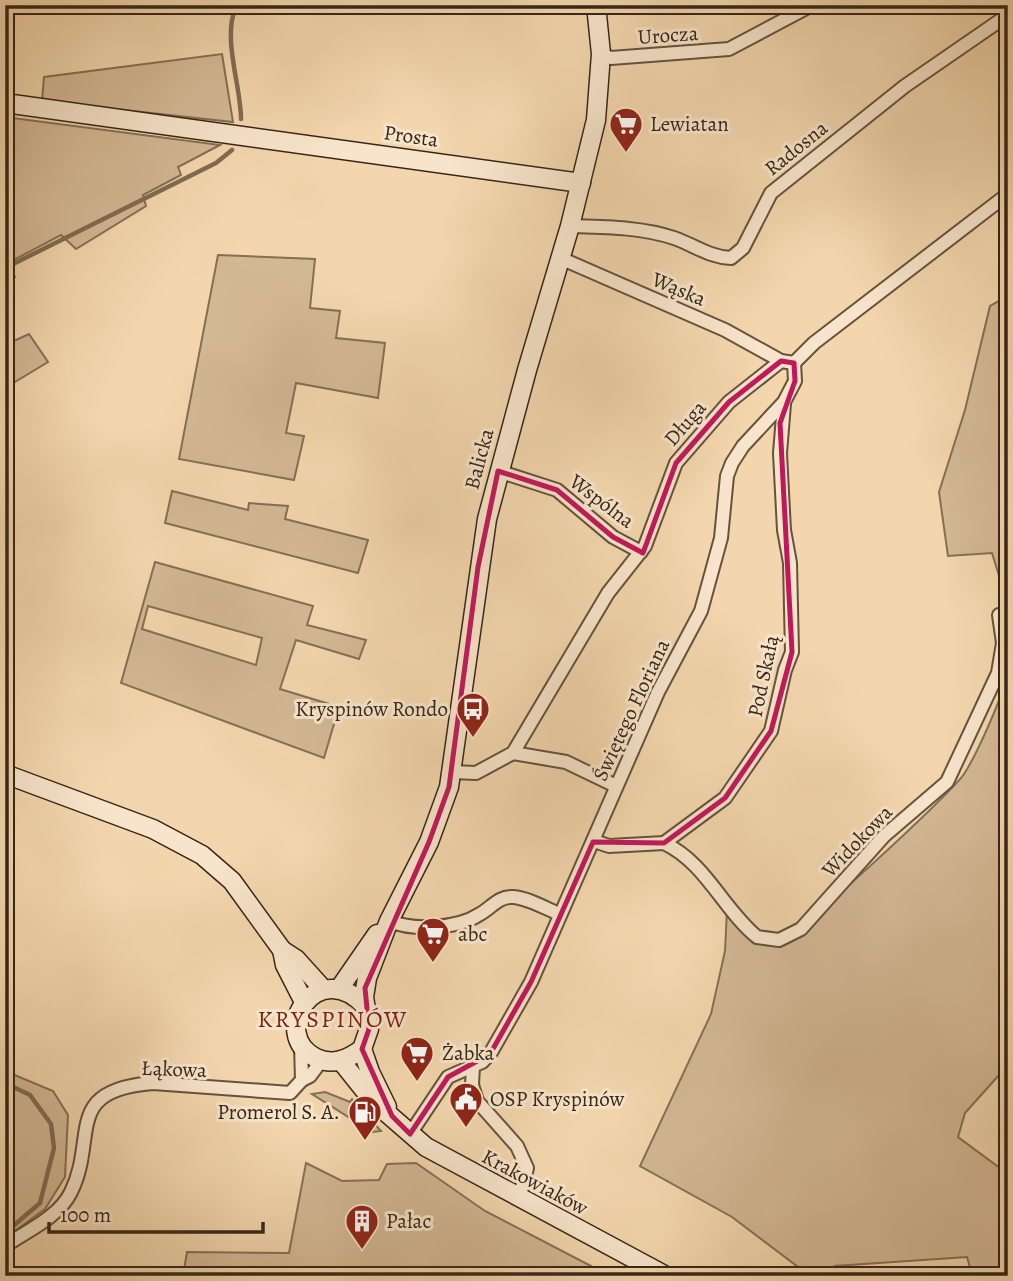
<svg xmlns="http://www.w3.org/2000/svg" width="1013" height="1281" font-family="Alegreya,serif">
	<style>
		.green { fill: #d3b894; stroke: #847056; stroke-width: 2; fill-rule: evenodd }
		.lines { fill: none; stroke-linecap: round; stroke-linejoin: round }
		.stream { stroke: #806c53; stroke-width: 4.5 }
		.street-casing { stroke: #64533d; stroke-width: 16 }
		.secondary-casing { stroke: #352718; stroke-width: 21 }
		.street { stroke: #f7e4ca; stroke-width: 12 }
		.secondary { stroke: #f7e4ca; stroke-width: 18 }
		.marked { fill: none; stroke: #c2185b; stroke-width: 5; stroke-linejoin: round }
		.labels { text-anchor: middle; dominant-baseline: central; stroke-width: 6; stroke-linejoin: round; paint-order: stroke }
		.street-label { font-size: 21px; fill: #352718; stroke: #f7e4ca }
		.poi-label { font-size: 21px; fill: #352718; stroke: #f7e4ca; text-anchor: start }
		.quarter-label { font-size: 24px; letter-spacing: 2px; fill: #7a1f14; stroke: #f7e4ca }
	</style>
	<rect width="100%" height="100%" fill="#f3d6ad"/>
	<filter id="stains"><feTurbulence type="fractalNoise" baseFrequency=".00286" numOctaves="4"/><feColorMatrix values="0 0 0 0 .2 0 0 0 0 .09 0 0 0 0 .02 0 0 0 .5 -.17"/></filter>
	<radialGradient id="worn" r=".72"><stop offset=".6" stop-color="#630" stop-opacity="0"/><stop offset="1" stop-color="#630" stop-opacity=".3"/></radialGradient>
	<g class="green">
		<path d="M222 54 233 122 42 101 44 77Z"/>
		<path d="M5 117 220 145 178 167 181 175 143 195 146 206 76 249 61 235 8 263 15 277 5 282Z"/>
		<path d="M218 255 315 259 310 308 340 311 336 338 385 343 378 398 296 383 286 433 304 436 294 480 179 459Z"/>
		<path d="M1008 296V605L992 553 948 556 939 492 965 410 990 306Z"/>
		<path d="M29 334 48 362 5 388V345Z"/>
		<path d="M172 491 248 510 249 503 288 506 285 519 368 540 358 573 165 523Z"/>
		<path d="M155 562 313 606 307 625 366 640 359 659 296 640 280 689 339 707 324 758 121 683ZM148 606 262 638 256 665 142 629Z"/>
		<path d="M1008 671V1065L965 1113 958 1137 1008 1174V1276H843L865 1270 882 1272 908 1267 926 1270 951 1267 952 1273 971 1271 967 1257 835 1266 837 1276H805L806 1273 732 1217 640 1166 711 1014 725 951 727 910C737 927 752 949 775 945 789 943 952 793 964 774 977 754 1004 694 1008 671Z"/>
		<path d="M5 1071 53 1091 68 1115 65 1177 45 1209 5 1238Z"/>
		<path d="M325 1092 350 1102 352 1099 381 1131 372 1132 312 1094Z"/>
		<path d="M306 1163 342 1181 379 1180 387 1164 416 1163 485 1211 591 1266 586 1276H183L187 1252 289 1253Z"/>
	</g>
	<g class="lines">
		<g class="stream">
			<path d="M237 5C221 35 241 85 241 119"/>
			<path d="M5 268 216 163 232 150"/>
			<path d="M5 1083 30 1095 51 1124 54 1148 40 1203 5 1233"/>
		</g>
		<defs>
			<g id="street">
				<path d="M601 54 611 58 729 49 812 5"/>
				<path d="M570 226C605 227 641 227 674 238 694 245 709 257 731 258L743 248 771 193 905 86 1008 15"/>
				<path d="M560 258 725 330 781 361 794 363 814 343 1008 194"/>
				<path d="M498 471 557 490 613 537 641 552"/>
				<path d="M513 753 566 762 616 786"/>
				<path d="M452 772 476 773 513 753 608 593 645 546 676 463 729 402 781 361"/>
				<path d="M594 841 609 846 664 843 725 798 771 731 785 670 792 652 790 563 784 530 780 453 784 404"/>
				<path d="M664 843C706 863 722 908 757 937L779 940 801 929 884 836 947 782 998 673 1003 643 999 615"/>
				<path d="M389 921C414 931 457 929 480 914 491 908 499 896 513 897 528 898 545 908 559 914"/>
				<path d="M473 1066 472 1085 477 1101 517 1146 527 1168 519 1199"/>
				<path d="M302 1080 310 1076 322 1060"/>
				<path d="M410 1134 448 1077 482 1062 490 1054 531 982 658 692 701 611 721 538 727 476 732 463 743 446 784 402 795 381 794 363"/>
				<path d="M5 1246C27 1231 59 1217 71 1192 98 1137 62 1090 153 1083L290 1093 302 1080 301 1044"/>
			</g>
			<g id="secondary">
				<path d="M5 103 581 183"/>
				<path d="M5 774 153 829 202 855 232 881 282 950 296 959 323 989"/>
				<path d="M282 950 285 965 304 1002"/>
				<path d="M339 989 377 934"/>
				<path d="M366 1007C318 954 267 1033 316 1058 333 1066 348 1059 362 1049L369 1029 364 997 367 978 389 921 429 842 449 787 487 519 527 370 570 226 596 120 601 54 596 5"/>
				<path d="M362 1049 370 1072 387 1107"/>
				<path d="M341 1061 373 1101 426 1147 666 1276"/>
			</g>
		</defs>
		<use href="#street" class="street-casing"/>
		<use href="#secondary" class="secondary-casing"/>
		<use href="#street" class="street"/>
		<use href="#secondary" class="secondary"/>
	</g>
	<path class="marked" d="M781 361 794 363 795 381 780 423 792 652 771 731 725 798 664 843 593 842 531 982 490 1054 448 1077 410 1134 392 1116 362 1049 369 1029 365 988 429 842 449 787 478 567 498 471 557 490 613 537 643 553 676 463 729 402Z"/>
	<defs>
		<symbol id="supermarket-pin" viewBox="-11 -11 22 30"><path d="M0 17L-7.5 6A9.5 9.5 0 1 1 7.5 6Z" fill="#8f2418" stroke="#f7e4ca"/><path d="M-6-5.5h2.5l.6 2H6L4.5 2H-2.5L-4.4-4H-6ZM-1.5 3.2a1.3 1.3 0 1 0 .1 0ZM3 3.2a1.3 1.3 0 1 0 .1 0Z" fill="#fff"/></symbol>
		<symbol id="bus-pin" viewBox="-11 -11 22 30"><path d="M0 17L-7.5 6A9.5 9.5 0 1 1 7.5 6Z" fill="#8f2418" stroke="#f7e4ca"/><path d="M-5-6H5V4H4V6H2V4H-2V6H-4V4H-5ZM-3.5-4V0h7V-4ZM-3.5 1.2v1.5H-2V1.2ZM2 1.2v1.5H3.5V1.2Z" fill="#fff"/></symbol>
		<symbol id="civic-pin" viewBox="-11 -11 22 30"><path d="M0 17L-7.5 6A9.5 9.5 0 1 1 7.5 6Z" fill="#8f2418" stroke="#f7e4ca"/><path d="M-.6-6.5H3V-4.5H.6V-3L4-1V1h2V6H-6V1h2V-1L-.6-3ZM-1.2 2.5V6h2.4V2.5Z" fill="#fff"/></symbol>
		<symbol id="fuel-pin" viewBox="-11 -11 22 30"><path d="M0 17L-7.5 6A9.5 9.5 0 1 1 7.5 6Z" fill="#8f2418" stroke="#f7e4ca"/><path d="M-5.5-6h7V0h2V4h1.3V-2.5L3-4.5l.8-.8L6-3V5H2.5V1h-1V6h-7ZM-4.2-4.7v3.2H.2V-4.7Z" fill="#fff"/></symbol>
		<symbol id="building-pin" viewBox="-11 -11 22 30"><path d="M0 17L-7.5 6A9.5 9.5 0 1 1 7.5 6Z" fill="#8f2418" stroke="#f7e4ca"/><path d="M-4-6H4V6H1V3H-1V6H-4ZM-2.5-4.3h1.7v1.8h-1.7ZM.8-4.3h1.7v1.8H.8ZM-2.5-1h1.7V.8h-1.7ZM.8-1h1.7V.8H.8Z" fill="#fff"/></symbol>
	</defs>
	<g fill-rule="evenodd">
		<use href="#supermarket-pin" x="607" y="105" width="38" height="52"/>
		<use href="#bus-pin" x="454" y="690" width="38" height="52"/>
		<use href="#supermarket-pin" x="414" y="915" width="38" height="52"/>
		<use href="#supermarket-pin" x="398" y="1034" width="38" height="52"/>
		<use href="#civic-pin" x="447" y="1080" width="38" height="52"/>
		<use href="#fuel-pin" x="346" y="1093" width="38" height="52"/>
		<use href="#building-pin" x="343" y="1202" width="38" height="52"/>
	</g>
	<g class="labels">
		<g class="street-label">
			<text transform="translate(668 35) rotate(-4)">Urocza</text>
			<text transform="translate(411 136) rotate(8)">Prosta</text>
			<text transform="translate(796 148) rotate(-39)">Radosna</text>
			<text transform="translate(679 289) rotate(23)">Wąska</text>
			<text transform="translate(685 423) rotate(-49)">Długa</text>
			<text transform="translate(479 459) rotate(-75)">Balicka</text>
			<text transform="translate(602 501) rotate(37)">Wspólna</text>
			<text transform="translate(763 676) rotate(-78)">Pod Skałą</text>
			<text transform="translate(631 710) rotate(-65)">Świętego Floriana</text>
			<text transform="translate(857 841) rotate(-46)">Widokowa</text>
			<text transform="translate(174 1069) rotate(2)">Łąkowa</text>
			<text transform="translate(535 1182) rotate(28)">Krakowiaków</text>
		</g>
		<g class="poi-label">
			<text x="650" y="124">Lewiatan</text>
			<text x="448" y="709" text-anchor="end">Kryspinów Rondo</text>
			<text x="458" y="934">abc</text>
			<text x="442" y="1053">Żabka</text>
			<text x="490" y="1099">OSP Kryspinów</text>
			<text x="340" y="1112" text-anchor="end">Promerol S. A.</text>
			<text x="386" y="1221">Pałac</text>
		</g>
		<g class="quarter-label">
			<text x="333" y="1019">KRYSPINÓW</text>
		</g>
	</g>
	<rect width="1013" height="1281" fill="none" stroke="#f3d6ad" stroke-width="28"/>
	<rect x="7" y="7" width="999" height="1267" fill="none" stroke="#352718" stroke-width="3.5"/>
	<rect x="14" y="14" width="985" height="1253" fill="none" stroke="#352718" stroke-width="2"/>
	<path d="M49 1222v10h214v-10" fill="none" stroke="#352718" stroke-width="3.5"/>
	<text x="60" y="1222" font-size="21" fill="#352718" stroke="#f7e4ca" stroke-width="5" paint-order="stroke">100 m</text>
	<rect width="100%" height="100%" filter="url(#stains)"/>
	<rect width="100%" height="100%" fill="url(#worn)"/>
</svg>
